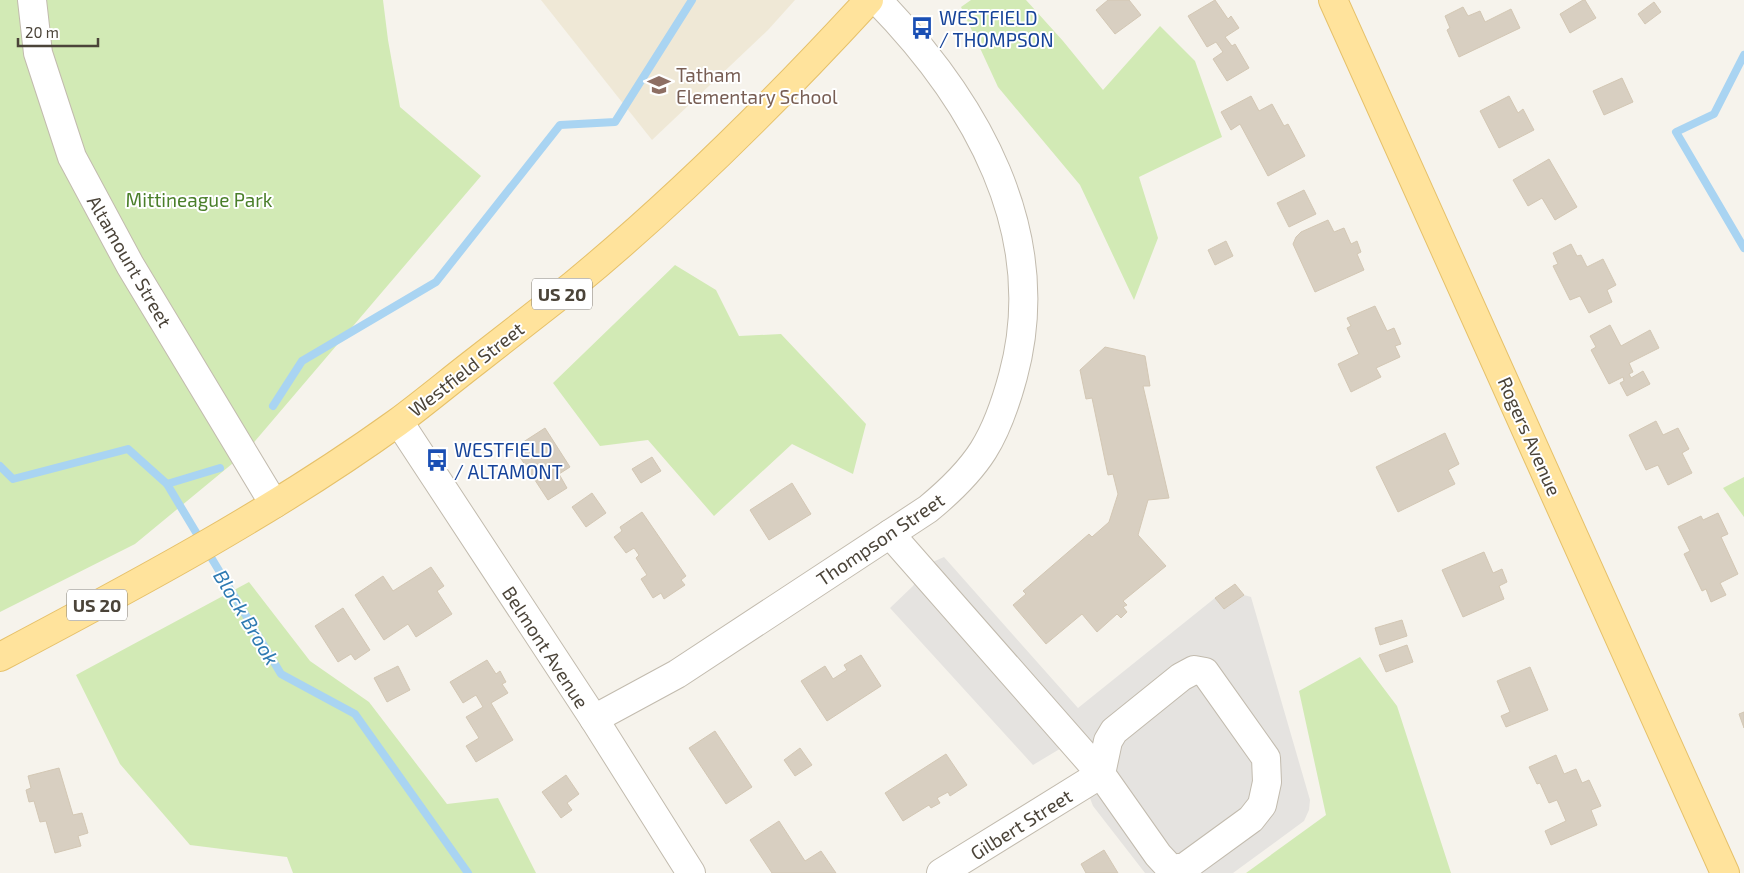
<svg xmlns="http://www.w3.org/2000/svg" width="1744" height="873" font-family="'Exo 2',sans-serif">
	<style>
		.education { fill: #efe8d6 }
		.green { fill: #d2eab5 }
		.parking { fill: #e5e3e0 }
		.lines { fill: none; stroke-linecap: round; stroke-linejoin: round }
		.stream { stroke: #a9d4f2; stroke-width: 8 }
		.building { fill: #d8cfc1; stroke: #d3c7b4 }
		.minor-casing { stroke: #c2bbae; stroke-width: 30 }
		.major-casing { stroke: #e6c16a; stroke-width: 30 }
		.minor { stroke: #fff; stroke-width: 28 }
		.major { stroke: #ffe39c; stroke-width: 28 }
		.labels { text-anchor: middle; dominant-baseline: central; stroke-width: 4; stroke-linejoin: round; paint-order: stroke }
		.shield { fill: #fff; stroke: #817c74; stroke-width: 1 }
		.shield-label { font-size: 18px; font-weight: bold; fill: #4b4439 }
		.transit-label { font-size: 19px; fill: #164399; stroke: #fff; text-anchor: start }
		.education-label { font-size: 19px; fill: #785e54; stroke: #fff; text-anchor: start }
		.park-label { font-size: 19px; fill: #4a7f2a; stroke: #fff }
		.street-label { font-size: 19px; fill: #4b4439; stroke: #fff }
		.water-label { font-size: 20px; font-style: italic; fill: #2e7ab2; stroke: #fff }
	</style>
	<rect width="100%" height="100%" fill="#f6f3ec"/>
	<path class="education" d="M541 0H795L768 30 652 140Z"/>
	<g class="green">
		<path d="M0 0H383L388 40 400 107 481 176 244 454 135 544 0 612Z"/>
		<path d="M971 0H1026L1063 41 1103 90 1160 26 1195 61 1222 137 1139 177 1158 238 1134 300 1080 185 998 87 961 7Z"/>
		<path d="M675 265 716 290 739 336 781 334 866 424 853 474 792 444 714 516 648 440 600 446 553 383Z"/>
		<path d="M1744 477V517L1723 488Z"/>
		<path d="M249 582 310 661 369 702 447 804 498 798 536 873H293L287 857 190 845 120 764 76 675Z"/>
		<path d="M1360 657 1397 706 1451 873H1246L1326 815 1299 691Z"/>
	</g>
	<path class="parking" d="M944 557 1078 708 1215 598 1224 609 1244 595 1251 597 1310 800 1309 810 1304 821 1233 873H1145L1093 806 1076 762 1063 747 1033 765 890 608 913 586 926 565Z"/>
	<g class="lines">
		<g class="stream">
			<path d="M1744 55 1714 114 1676 132 1744 248"/>
			<path d="M273 406 302 361 436 282 560 125 615 122 692 0"/>
			<path d="M0 466 13 479 128 449 167 484 281 674 355 714 468 873"/>
			<path d="M167 484 220 468"/>
		</g>
	</g>
	<g class="building">
		<path d="M1108 0H1129L1141 15 1115 34 1096 10Z"/>
		<path d="M1215 0 1228 19 1231 16 1239 28 1225 37 1232 46 1235 44 1249 68 1227 81 1213 59 1223 52 1216 42 1207 47 1188 16Z"/>
		<path d="M1583 0H1585L1596 18 1570 33 1560 14Z"/>
		<path d="M1654 2 1661 12 1645 24 1638 14Z"/>
		<path d="M1463 7 1468 16 1480 11 1485 22 1511 9 1520 28 1459 57 1447 30 1450 28 1445 16Z"/>
		<path d="M1622 78 1633 102 1604 115 1593 91Z"/>
		<path d="M1251 96 1259 111 1272 104 1284 126 1288 124 1305 156 1268 176 1240 124 1231 130 1221 112Z"/>
		<path d="M1509 96 1518 113 1523 109 1534 130 1499 148 1480 111Z"/>
		<path d="M1549 159 1577 207 1555 220 1542 198 1528 206 1513 180Z"/>
		<path d="M1304 190 1316 214 1289 227 1277 203Z"/>
		<path d="M1328 220 1334 232 1344 228 1351 244 1357 241 1361 252 1357 254 1364 270 1315 292 1293 244 1296 237 1301 232Z"/>
		<path d="M1226 241 1233 256 1215 265 1208 250Z"/>
		<path d="M1571 244 1577 256 1581 255 1587 267 1603 259 1616 285 1607 290 1612 302 1589 313 1580 296 1570 300 1553 266 1558 264 1553 253Z"/>
		<path d="M1375 306 1387 331 1394 328 1401 344 1395 346 1400 357 1376 368 1381 377 1351 392 1338 364 1359 354 1347 328 1351 326 1347 318Z"/>
		<path d="M1610 325 1621 346 1650 330 1659 348 1629 363 1633 372 1629 374 1631 378 1643 371 1650 384 1627 396 1620 383 1624 381 1623 377 1609 384 1591 350 1596 347 1590 336Z"/>
		<path d="M1105 347 1145 356 1150 386H1143L1169 498 1148 500 1138 535 1166 566 1123 601 1127 605 1123 607 1127 612 1121 618 1117 614 1097 632 1082 614 1046 644 1013 605 1026 594 1023 591 1089 534 1092 537 1109 522 1118 494 1113 474 1108 475 1092 398 1086 399 1080 370Z"/>
		<path d="M1656 421 1663 435 1678 428 1689 449 1682 453 1692 473 1668 485 1658 465 1646 470 1629 435Z"/>
		<path d="M545 428 570 467 559 474 567 488 548 500 514 448Z"/>
		<path d="M1445 433 1459 464 1448 470 1455 484 1398 512 1376 467Z"/>
		<path d="M652 457 661 471 641 483 632 469Z"/>
		<path d="M792 483 811 514 769 540 750 510Z"/>
		<path d="M592 493 606 513 586 527 572 507Z"/>
		<path d="M642 512 686 576 681 580 685 585 664 599 661 593 653 598 641 579 647 575 636 558 639 555 634 548 626 553 614 537 622 531 620 527Z"/>
		<path d="M1718 513 1728 534 1721 537 1738 574 1720 583 1726 595 1711 602 1706 589 1702 591 1684 554 1690 551 1678 527 1701 516 1703 520Z"/>
		<path d="M1484 552 1493 573 1502 569 1507 582 1499 586 1504 599 1463 617 1442 570Z"/>
		<path d="M431 567 444 586 437 591 452 614 416 637 408 624 384 640 355 595 383 576 393 591Z"/>
		<path d="M1235 584 1244 595 1224 609 1215 598Z"/>
		<path d="M343 608 370 650 355 660 351 654 338 662 315 626Z"/>
		<path d="M1402 620 1407 636 1380 645 1375 628Z"/>
		<path d="M1407 645 1413 662 1386 672 1379 655Z"/>
		<path d="M861 655 881 686 827 721 801 681 825 666 833 679 847 670 844 665Z"/>
		<path d="M487 660 496 674 500 671 506 682 502 684 508 693 491 703 513 740 476 762 466 746 479 738 466 717 483 707 476 695 463 703 450 682Z"/>
		<path d="M398 666 410 690 387 702 374 678Z"/>
		<path d="M1530 667 1548 710 1506 727 1501 716 1510 712 1497 681Z"/>
		<path d="M1744 712V728L1739 714Z"/>
		<path d="M715 731 752 787 726 804 689 748Z"/>
		<path d="M800 748 812 765 795 776 784 760Z"/>
		<path d="M946 754 967 785 950 796 948 792 937 798 940 803 931 808 929 805 903 821 885 793Z"/>
		<path d="M1556 755 1564 774 1576 769 1582 783 1589 780 1601 806 1591 810 1597 825 1551 845 1545 831 1566 821 1557 800 1549 803 1540 783 1537 784 1529 767Z"/>
		<path d="M59 768 73 815 82 813 88 833 78 836 81 846 55 853 46 821 40 822 34 801 29 802 26 790 31 788 28 776Z"/>
		<path d="M566 775 579 794 567 803 572 810 561 818 542 792Z"/>
		<path d="M779 821 805 861 821 851 836 873H772L750 840Z"/>
		<path d="M1104 850 1118 873H1086L1081 864Z"/>
	</g>
	<g class="lines">
		<defs>
			<g id="minor">
				<path d="M32 0 38 53 72 157 130 265 274 504"/>
				<path d="M399 422 594 719 691 873"/>
				<path d="M890 534 1101 774 1158 855 1171 869 1185 867 1251 819 1262 805 1267 782 1266 758 1205 672 1194 670 1181 677 1114 731 1108 741 1101 774"/>
				<path d="M594 719 677 674 928 509C979 467 996 439 1013 376 1052 232 975 100 877 0"/>
				<path d="M941 873 1101 774"/>
			</g>
			<g id="major">
				<path d="M1333 0 1725 873"/>
				<path d="M0 657C136 585 273 512 398 422 425 402 450 381 476 361 508 336 540 311 572 286 678 199 776 101 869 0"/>
			</g>
		</defs>
		<use href="#minor" class="minor-casing"/>
		<use href="#major" class="major-casing"/>
		<use href="#minor" class="minor"/>
		<use href="#major" class="major"/>
	</g>
	<defs>
		<symbol id="bus-bare" viewBox="-9 -9 18 18"><path d="M-5-6H5V4H4V6H2V4H-2V6H-4V4H-5ZM-3.5-4V0h7V-4ZM-3.5 1.2v1.5H-2V1.2ZM2 1.2v1.5H3.5V1.2Z" fill="#1a4fb4" stroke="#fff" stroke-width="2.5" paint-order="stroke"/></symbol>
		<symbol id="school-bare" viewBox="-9 -9 18 18"><path d="M0-5L7-2L0 1L-7-2ZM-4 1L0 2.5L4 1V4Q0 6-4 4Z" fill="#8d6e63" stroke="#fff" stroke-width="2.5" paint-order="stroke"/></symbol>
	</defs>
	<g fill-rule="evenodd">
		<use href="#bus-bare" x="906" y="12" width="32" height="32"/>
		<use href="#school-bare" x="643" y="69" width="32" height="32"/>
		<use href="#bus-bare" x="421" y="444" width="32" height="32"/>
	</g>
	<g class="labels">
		<g class="shield">
			<rect x="532" y="278.5" width="60" height="31" rx="4"/>
			<rect x="67" y="589.5" width="60" height="31" rx="4"/>
		</g>
		<g class="shield-label">
			<text x="562" y="294">US 20</text>
			<text x="97" y="605">US 20</text>
		</g>
		<g class="transit-label">
			<text x="939" y="17">WESTFIELD<tspan x="939" dy="22">/ THOMPSON</tspan></text>
			<text x="454" y="449">WESTFIELD<tspan x="454" dy="22">/ ALTAMONT</tspan></text>
		</g>
		<g class="education-label">
			<text x="676" y="74">Tatham<tspan x="676" dy="22">Elementary School</tspan></text>
		</g>
		<g class="park-label">
			<text x="199" y="199">Mittineague Park</text>
		</g>
		<g class="street-label">
			<text transform="translate(130 261) rotate(60)">Altamount Street</text>
			<text transform="translate(466 369) rotate(-38)">Westfield Street</text>
			<text transform="translate(1530 436) rotate(66)">Rogers Avenue</text>
			<text transform="translate(880 539) rotate(-34)">Thompson Street</text>
			<text transform="translate(546 647) rotate(57)">Belmont Avenue</text>
			<text transform="translate(1021 824) rotate(-32)">Gilbert Street</text>
		</g>
		<g class="water-label">
			<text transform="translate(247 617) rotate(59)">Block Brook</text>
		</g>
	</g>
	<path d="M18 38v8h80v-8" fill="none" stroke="#4b4439" stroke-width="2.5"/>
	<text x="25" y="38" font-size="15" fill="#4b4439" stroke="#ffffff" stroke-width="4" paint-order="stroke">20 m</text>
</svg>
